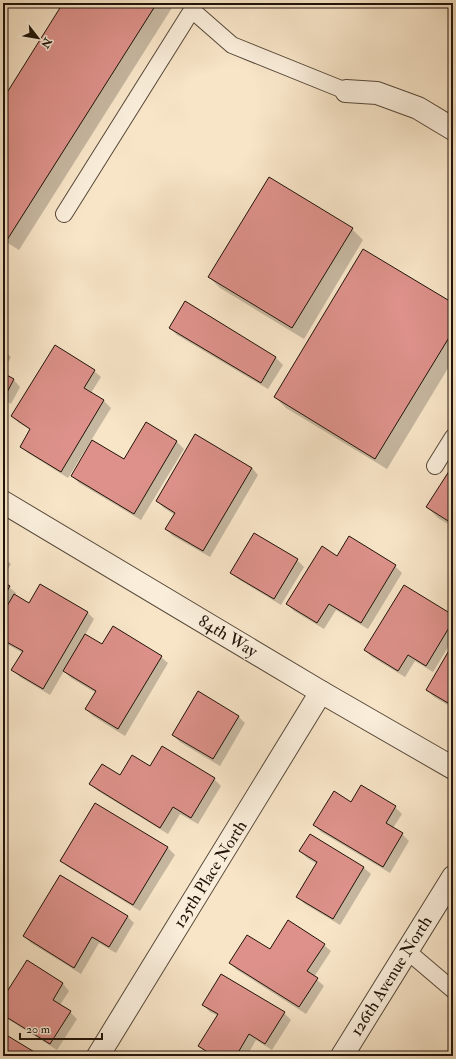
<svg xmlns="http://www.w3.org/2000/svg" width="456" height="1059" font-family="'IM FELL Double Pica',serif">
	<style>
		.shadow { fill: #0003 }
		.building { fill: #dd918a; stroke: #201308 }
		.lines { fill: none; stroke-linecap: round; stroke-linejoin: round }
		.lane-casing { stroke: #564838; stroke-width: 18 }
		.street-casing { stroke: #564838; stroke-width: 24 }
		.lane { stroke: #faeedb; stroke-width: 16 }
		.street { stroke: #faeedb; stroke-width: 22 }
		.labels { text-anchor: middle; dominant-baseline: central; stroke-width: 3; stroke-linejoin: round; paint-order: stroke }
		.street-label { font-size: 17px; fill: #201308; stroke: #faeedb }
	</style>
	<rect width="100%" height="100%" fill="#f8e5c8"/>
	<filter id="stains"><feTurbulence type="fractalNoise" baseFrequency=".005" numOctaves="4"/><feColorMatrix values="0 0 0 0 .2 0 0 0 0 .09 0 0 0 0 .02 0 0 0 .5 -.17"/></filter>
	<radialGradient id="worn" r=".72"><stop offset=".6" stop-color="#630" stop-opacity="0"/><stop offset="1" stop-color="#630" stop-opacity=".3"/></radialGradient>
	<g class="shadow">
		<path d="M65 3H175L19 250 3 240V102Z"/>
		<path d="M352 229 363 240 304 339 220 288 209 277Z"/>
		<path d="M185 303 276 358 283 365 268 389 177 335 170 328Z"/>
		<path d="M453 304V360L387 469 286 408 275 397Z"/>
		<path d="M3 350 11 357 3 371Z"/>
		<path d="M94 371 101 377 91 393 104 401 111 408 68 478 28 453 21 446 31 430 19 423 12 416Z"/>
		<path d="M3 374 14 380 20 387 11 404 3 399Z"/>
		<path d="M146 423 177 442 184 449 141 520 79 483 72 476 124 460Z"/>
		<path d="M453 467V527L438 518 427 507Z"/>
		<path d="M252 468 258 475 210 557 173 536 166 529 175 515 164 508 157 501Z"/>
		<path d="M3 557 11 564 3 577Z"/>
		<path d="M338 557 395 566 402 573 368 629 336 610 324 629 294 611 287 604Z"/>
		<path d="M297 560 304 567 281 605 238 579 231 572Z"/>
		<path d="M3 583 9 587 16 593 15 596 30 605 88 613 94 619 85 635 102 646 161 657 168 663 125 736 93 716 86 709 96 693 71 678 64 671 50 695 20 677 13 670 23 653 3 642Z"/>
		<path d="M453 616V639L433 672 415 661 405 677 372 657 365 650Z"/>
		<path d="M453 649V708L434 697 427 690Z"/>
		<path d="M238 716 245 723 220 766 180 742 173 735Z"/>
		<path d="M162 747 214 779 221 786 198 824 180 814 168 834 98 791 91 784 150 767Z"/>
		<path d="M351 803 395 807 402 814 393 828 402 834 409 841 390 873 321 832 314 825Z"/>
		<path d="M96 804 168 848 175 855 140 911 68 867 61 860Z"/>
		<path d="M310 835 364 868 371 874 340 925 305 904 298 897 317 864 307 858 300 851Z"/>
		<path d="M128 917 134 923 116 953 99 943 81 974 31 943 24 936Z"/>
		<path d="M324 945 331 951 314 977 324 986 306 1014 237 970 230 963 270 950Z"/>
		<path d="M27 962 63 984 69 991 60 1005 70 1012 77 1019 57 1050 3 1016V1000Z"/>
		<path d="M203 1005 284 1013 291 1020 272 1050 256 1040 247 1056H211L199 1046 218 1016 210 1012Z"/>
	</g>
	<g class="building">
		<path d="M63 3H157L7 240 3 237V99Z"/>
		<path d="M269 177 353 228 292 328 208 277Z"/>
		<path d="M363 249 453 303V331L375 459 274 397Z"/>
		<path d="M185 301 276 357 261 383 169 328Z"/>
		<path d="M55 345 95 370 84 388 104 400 61 472 20 447 30 429 11 416Z"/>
		<path d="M3 373 14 379 4 398 3 397Z"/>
		<path d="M146 422 177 441 134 514 71 476 92 440 124 459Z"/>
		<path d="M195 434 252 468 203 551 165 529 175 513 156 501Z"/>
		<path d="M453 465V524L426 507Z"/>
		<path d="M254 533 298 559 274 599 230 573Z"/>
		<path d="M349 536 396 565 361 623 329 604 317 623 286 604 322 546 337 556Z"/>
		<path d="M3 582 10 586 3 598Z"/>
		<path d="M40 584 88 612 43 689 11 670 23 651 3 640V613L14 594 29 603Z"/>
		<path d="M404 585 453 615V621L426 666 408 655 398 671 364 650Z"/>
		<path d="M113 626 162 656 118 729 85 709 96 691 63 671 85 634 102 644Z"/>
		<path d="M451 647 453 648V706L426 690Z"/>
		<path d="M198 691 239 716 213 759 172 735Z"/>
		<path d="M162 746 215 778 191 818 173 807 160 828 89 784 102 764 120 775 132 755 150 766Z"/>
		<path d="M361 785 396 806 386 823 403 833 383 867 313 825 334 791 351 802Z"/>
		<path d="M95 803 168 847 133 905 60 861Z"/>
		<path d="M310 834 364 867 333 919 296 897 317 862 299 851Z"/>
		<path d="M60 875 128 916 109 947 92 937 74 968 23 936Z"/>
		<path d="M288 920 325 944 307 971 318 978 299 1007 229 963 247 935 270 949Z"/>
		<path d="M27 960 63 983 53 1000 71 1011 50 1044 3 1015V998Z"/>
		<path d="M221 974 285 1012 265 1044 249 1034 236 1056H214L198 1046 218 1014 202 1005Z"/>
		<path d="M3 1033 41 1056H3Z"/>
	</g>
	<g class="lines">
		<defs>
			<g id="lane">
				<path d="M64 214 192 10 232 45 346 91"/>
				<path d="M435 466 453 437"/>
				<path d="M406 950 453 990"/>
			</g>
			<g id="street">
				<path d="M346 91 377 93 418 108 453 129"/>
				<path d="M3 502 321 692 453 768"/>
				<path d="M98 1056 321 692"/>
				<path d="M342 1056 453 877"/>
			</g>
		</defs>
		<use href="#lane" class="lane-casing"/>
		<use href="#street" class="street-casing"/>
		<use href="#lane" class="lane"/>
		<use href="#street" class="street"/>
	</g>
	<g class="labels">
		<g class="street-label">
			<text transform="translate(228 636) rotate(31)">84th Way</text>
			<text transform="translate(210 874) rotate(-58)">125th Place North</text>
			<text transform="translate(391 976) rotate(-58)">126th Avenue North</text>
		</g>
	</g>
	<rect width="456" height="1059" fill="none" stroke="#f8e5c8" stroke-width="16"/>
	<rect x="4" y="4" width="448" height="1051" fill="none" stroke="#201308" stroke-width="2"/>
	<rect x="8" y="8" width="440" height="1043" fill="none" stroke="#201308"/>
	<g transform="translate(38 38) rotate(121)" stroke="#faeedb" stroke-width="3" paint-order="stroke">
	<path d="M0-3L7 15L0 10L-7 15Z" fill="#201308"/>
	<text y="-6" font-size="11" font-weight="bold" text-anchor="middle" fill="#201308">N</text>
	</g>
	<path d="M20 1033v6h82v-6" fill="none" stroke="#201308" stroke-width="2"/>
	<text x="26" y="1033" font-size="12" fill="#201308" stroke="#faeedb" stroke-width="3" paint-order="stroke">20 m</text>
	<rect width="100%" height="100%" filter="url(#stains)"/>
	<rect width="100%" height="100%" fill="url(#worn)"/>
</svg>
